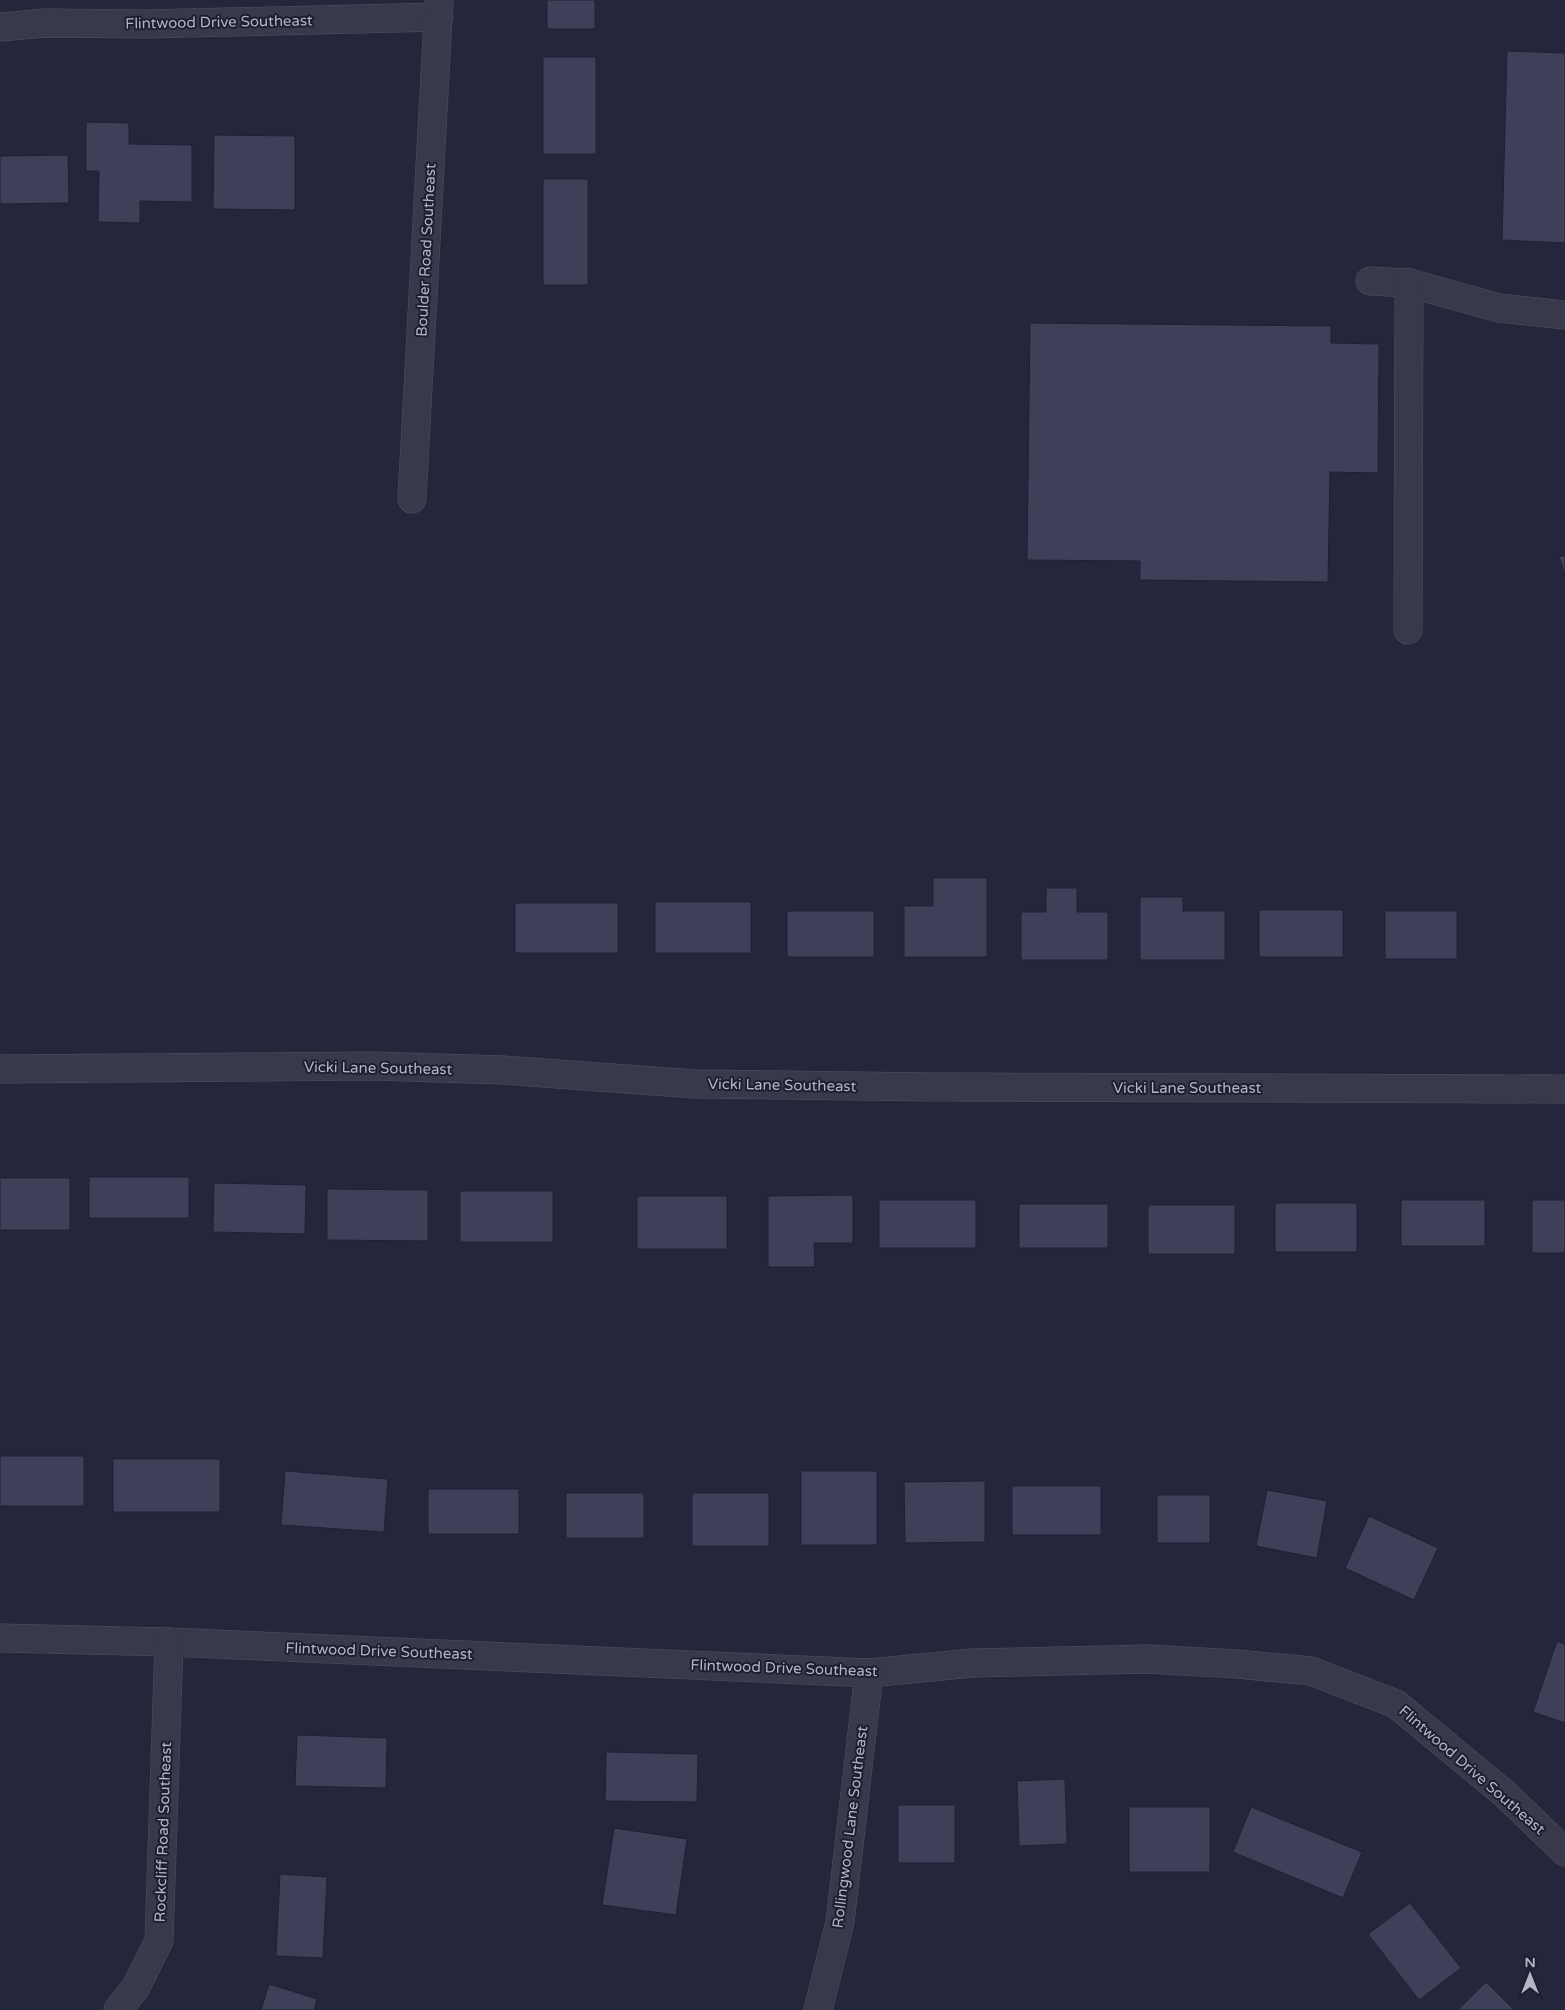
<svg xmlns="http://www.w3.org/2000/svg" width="1565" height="2010" font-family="'Varela Round',sans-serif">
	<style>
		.building { fill: #3e4059; stroke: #1f2032 }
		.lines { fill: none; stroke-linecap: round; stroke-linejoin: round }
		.minor-casing { stroke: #505163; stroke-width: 29 }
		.minor { stroke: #38394b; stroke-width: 28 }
		.labels { text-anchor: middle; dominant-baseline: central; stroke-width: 4; stroke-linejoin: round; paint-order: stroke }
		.street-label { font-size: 15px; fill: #b3b4c7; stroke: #1d1f30 }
	</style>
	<rect width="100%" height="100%" fill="#24263b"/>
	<g class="building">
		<rect x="547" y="0" width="48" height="29"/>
		<path d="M1507 51 1565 53V243L1502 240Z"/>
		<rect x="543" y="57" width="53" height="97"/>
		<path d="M86 122 129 123V144L192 145V202L140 201V223L98 222 99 171H86Z"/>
		<path d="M214 135 295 136V210L213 209Z"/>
		<path d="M68 155 69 203 0 204V156Z"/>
		<rect x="543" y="179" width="45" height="106"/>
		<path d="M1030 323 1331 326V343L1379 344 1378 473 1330 472 1328 582 1140 580V561L1027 560Z"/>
		<path d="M1565 555V575L1559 557Z"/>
		<path d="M933 878H987V957H904V906H933Z"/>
		<path d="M1046 888H1077V912H1108V960H1021V912H1046Z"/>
		<path d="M1140 897H1183V911H1225V960H1140Z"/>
		<rect x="655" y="902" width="96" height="51"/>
		<rect x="515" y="903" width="103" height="50"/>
		<rect x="1259" y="910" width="84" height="47"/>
		<rect x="787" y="911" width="87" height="46"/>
		<rect x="1385" y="911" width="72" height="48"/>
		<rect x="89" y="1177" width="100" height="41"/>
		<rect x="0" y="1178" width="70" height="52"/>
		<path d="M214 1183 306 1185 305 1234 213 1232Z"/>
		<path d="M327 1189 428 1190V1241L327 1240Z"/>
		<rect x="460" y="1191" width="93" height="51"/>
		<path d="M853 1195V1243H814L815 1267H768V1196Z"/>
		<rect x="637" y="1196" width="90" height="53"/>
		<rect x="879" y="1200" width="97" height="48"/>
		<rect x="1401" y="1200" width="84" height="46"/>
		<rect x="1532" y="1200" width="33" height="53"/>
		<rect x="1275" y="1203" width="82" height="49"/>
		<rect x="1019" y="1204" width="89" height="44"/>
		<rect x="1148" y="1205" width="87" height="49"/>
		<rect x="0" y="1456" width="84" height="50"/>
		<rect x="113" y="1459" width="107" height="53"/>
		<path d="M285 1471 388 1479 384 1532 281 1525Z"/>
		<rect x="801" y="1471" width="76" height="74"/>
		<path d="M985 1481V1542L905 1543 904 1482Z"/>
		<rect x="1012" y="1486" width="89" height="49"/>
		<rect x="428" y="1489" width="91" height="45"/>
		<path d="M1267 1490 1327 1501 1317 1558 1256 1546Z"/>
		<rect x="566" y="1493" width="78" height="45"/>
		<rect x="692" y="1493" width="77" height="53"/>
		<rect x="1157" y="1495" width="53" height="48"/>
		<path d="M1369 1516 1438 1548 1414 1600 1345 1568Z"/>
		<path d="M1557 1641 1565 1644V1723L1533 1712Z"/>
		<path d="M297 1735 387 1738 386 1788 295 1786Z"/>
		<path d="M606 1752 698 1754 697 1802 605 1801Z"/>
		<path d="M1065 1779 1067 1844 1019 1846 1017 1781Z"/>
		<rect x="898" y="1805" width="57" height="58"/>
		<rect x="1129" y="1807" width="81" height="65"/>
		<path d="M1251 1807 1362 1852 1343 1898 1233 1852Z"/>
		<path d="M614 1828 687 1839 676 1915 602 1905Z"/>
		<path d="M280 1874 327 1877 323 1958 276 1956Z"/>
		<path d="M1410 1903 1461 1968 1419 2000 1368 1934Z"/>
		<path d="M1486 1982 1514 2010H1458Z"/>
		<path d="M269 1984 317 1999 314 2010H261Z"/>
	</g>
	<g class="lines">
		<defs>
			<g id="minor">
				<path d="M0 27 46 23 146 24 439 17"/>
				<path d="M1370 281 1409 283 1499 308 1565 315"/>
				<path d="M412 499 439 0"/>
				<path d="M1408 630 1409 283"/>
				<path d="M0 1069 373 1066 503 1070 695 1084 932 1087 1565 1089"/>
				<path d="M0 1638 169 1642 869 1673 973 1663 1148 1659 1237 1664 1311 1671 1396 1704 1506 1795 1565 1852"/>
				<path d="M118 2010 136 1987 159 1941 169 1642"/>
				<path d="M818 2010 840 1922 869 1673"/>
			</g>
		</defs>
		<use href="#minor" class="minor-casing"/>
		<use href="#minor" class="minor"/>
	</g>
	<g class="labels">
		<g class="street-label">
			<text transform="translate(219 22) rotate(-1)">Flintwood Drive Southeast</text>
			<text transform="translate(426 250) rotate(-87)">Boulder Road Southeast</text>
			<text transform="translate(378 1068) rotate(1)">Vicki Lane Southeast</text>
			<text transform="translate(782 1085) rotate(1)">Vicki Lane Southeast</text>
			<text x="1187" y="1088">Vicki Lane Southeast</text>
			<text transform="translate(379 1651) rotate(2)">Flintwood Drive Southeast</text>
			<text transform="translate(784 1668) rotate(2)">Flintwood Drive Southeast</text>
			<text transform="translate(1472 1770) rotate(41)">Flintwood Drive Southeast</text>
			<text transform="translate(850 1827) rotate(-83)">Rollingwood Lane Southeast</text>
			<text transform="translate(163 1832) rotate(-88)">Rockcliff Road Southeast</text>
		</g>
	</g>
	<g transform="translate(1530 1975)" stroke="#1d1f30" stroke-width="4" paint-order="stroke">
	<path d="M0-4L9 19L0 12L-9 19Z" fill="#b3b4c7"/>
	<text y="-8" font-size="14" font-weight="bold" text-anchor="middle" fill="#b3b4c7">N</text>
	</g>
</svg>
